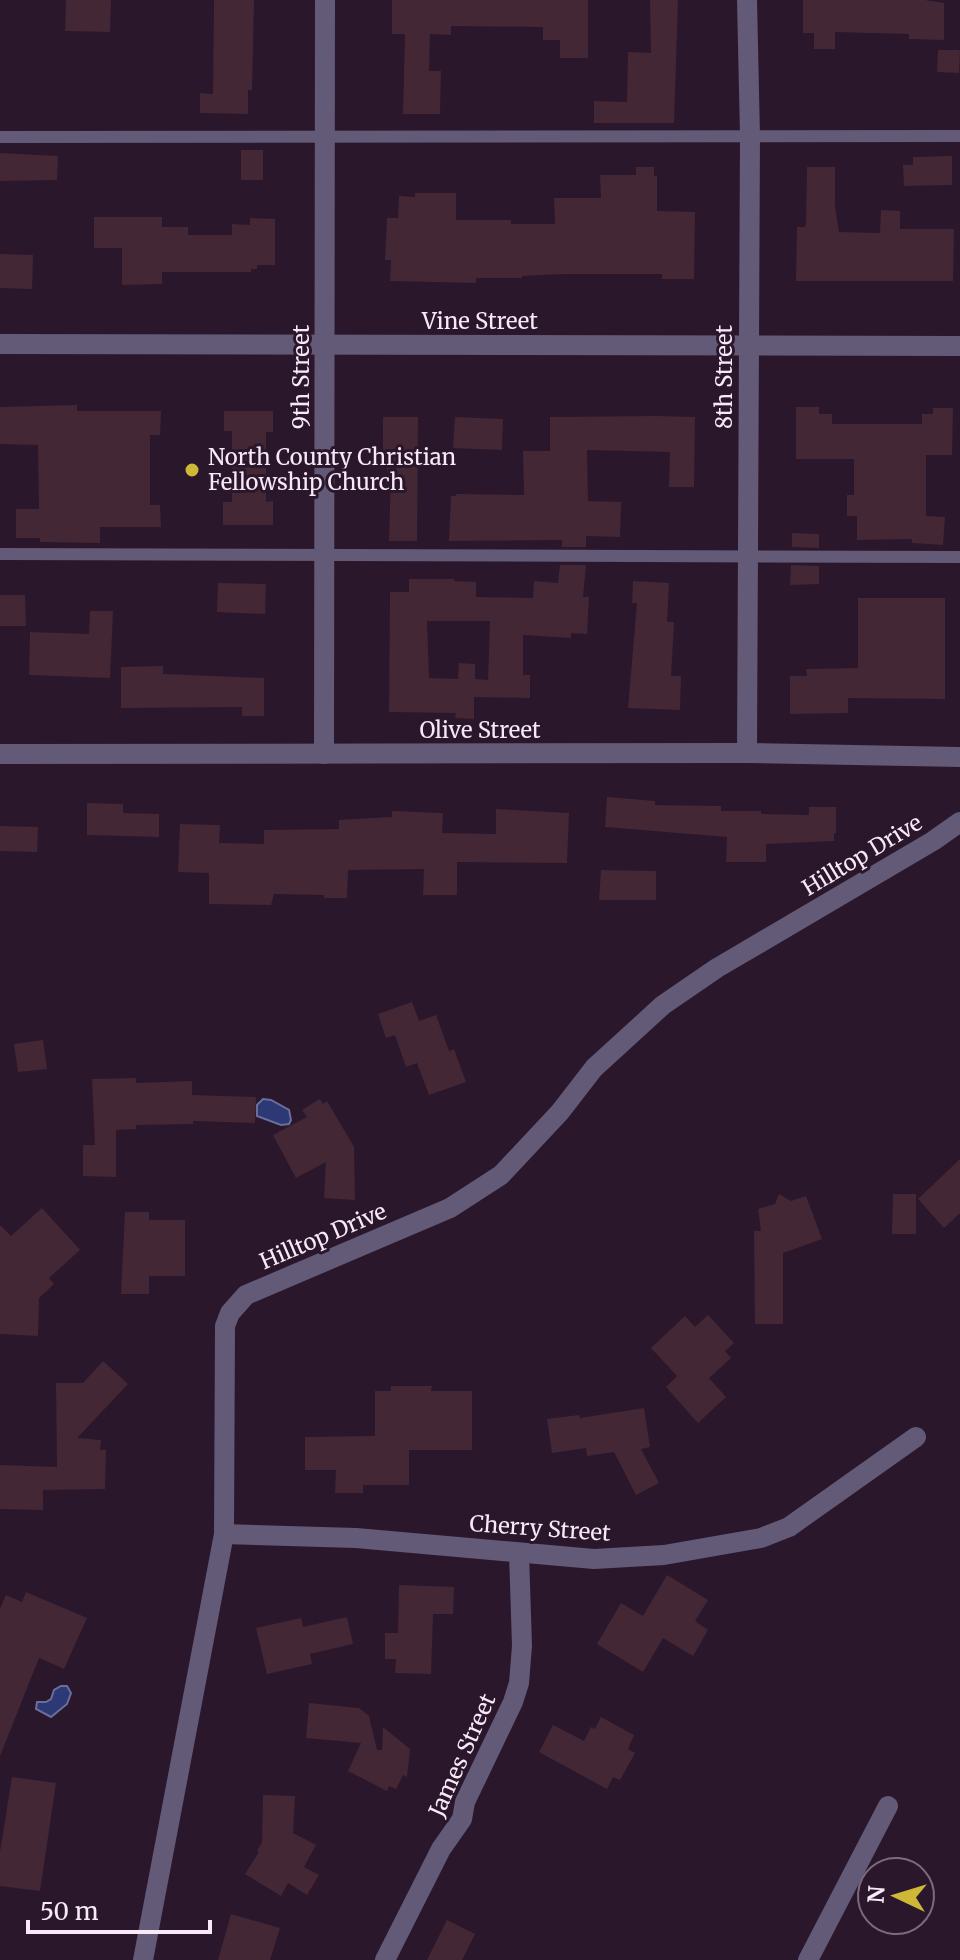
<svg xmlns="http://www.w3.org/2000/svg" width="960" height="1960" font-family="Merriweather,serif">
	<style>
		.water { fill: #2c3974; stroke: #696e9b; stroke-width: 2 }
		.building { fill: #432734; fill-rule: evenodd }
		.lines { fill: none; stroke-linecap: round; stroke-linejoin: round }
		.service { stroke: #625a76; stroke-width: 12 }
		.minor { stroke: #625a76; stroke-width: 20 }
		.tertiary { stroke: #625a76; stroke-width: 20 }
		.poi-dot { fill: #d0b837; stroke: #2a172c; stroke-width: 3 }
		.labels { text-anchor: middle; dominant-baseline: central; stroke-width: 6; stroke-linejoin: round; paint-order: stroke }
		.street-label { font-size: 22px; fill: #f7e9f7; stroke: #2a172c }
		.poi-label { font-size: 22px; fill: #f7e9f7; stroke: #2a172c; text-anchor: start }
	</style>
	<rect width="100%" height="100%" fill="#2a172c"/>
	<g class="water">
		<path d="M263 1099 271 1100 289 1110 291 1120 289 1124 281 1125 257 1116V1105Z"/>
		<path d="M61 1686H67L71 1693 67 1704 51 1717 36 1709 37 1702H46L51 1699 54 1690Z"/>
	</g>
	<g class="building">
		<path d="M66 0H111L110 32 65 31Z"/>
		<path d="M214 0H254L252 90H248V114L200 113V93L213 94Z"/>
		<path d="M392 0H588V58H560V40H543V27L451 26V35L430 34 429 71H441L440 114H403L405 34H392Z"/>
		<path d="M650 0H678L674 123H594V101L627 102 628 52 651 53Z"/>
		<path d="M803 0H925L944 3V40L909 39V34L835 32V49H814V33H803Z"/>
		<path d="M938 50H960L959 73 937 72Z"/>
		<rect x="241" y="150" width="22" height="30"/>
		<path d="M0 153 58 156 57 180 0 181Z"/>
		<path d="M952 156V185L904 186 903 165H913V157Z"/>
		<path d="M636 167H654V176H657V211L695 212 694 279H662V274H564L522 276V278H476V283L390 281 391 260H385L387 218H398L399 196 415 197V193H456V220H511V224H555L554 198H601L600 175H636Z"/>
		<path d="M807 167H835V206L839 232 880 233 881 210 900 211V229H954L953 281H796L797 227H805L806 223Z"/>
		<path d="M94 217H162V227H188V235H232V224L250 225V218L275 219V265H257V269H251V272H162V284L122 285V248H94Z"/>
		<path d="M0 254 33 255 32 289 0 288Z"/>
		<path d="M77 405V411H161L160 435H150V505H160L161 527H100V543L40 542V538H16V509H39L38 445 0 444V407Z"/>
		<path d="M796 407H819V414H832V424H922V414H933V408H953L952 455H926V516L945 517 943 545 912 543V539L857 540V516H847V495H854V459H796Z"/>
		<path d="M224 411H273V432H266V502L273 501V525H223V502H232V431H224Z"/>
		<path d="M656 416 695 417 694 487H669L670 452 587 450 588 501 621 502 620 537 586 536V547H562V540L449 541 451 496H456V494L524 495 523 451H550V417Z"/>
		<path d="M383 417H418L417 541H389L391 472H387V457L383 456Z"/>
		<path d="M455 417 503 419 502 450 453 448Z"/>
		<path d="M792 533 819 534V548L792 547Z"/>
		<path d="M560 565H586L583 597H589L587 634 571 633V638L523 635V675H530V698L474 697V719L455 718 456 713 389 712 390 592H409V579H454V581L476 582V597L533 598 534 581 558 583ZM427 621H490L488 680 475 679V664L459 663 458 679 429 678Z"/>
		<path d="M791 565 819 566V584L790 585Z"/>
		<path d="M633 581 669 583 667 622H674L671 676H681L680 710 628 708 637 603H632Z"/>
		<path d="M218 583 266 584 265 614 217 612Z"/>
		<path d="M0 595H25L26 626H0Z"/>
		<path d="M858 598H945V699L848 698V713L790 714V676H807L806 669 858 668Z"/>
		<path d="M90 611H113L110 678 29 675 30 632 89 634Z"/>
		<path d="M163 666V674L264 678V716H242V707L121 708V667Z"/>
		<path d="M607 797 655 801V805L721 806V811H761V814L809 815V807H836V833H834V841L766 844V862H726L727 837 605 827Z"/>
		<path d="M87 803 123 804V813L159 814V837L87 835Z"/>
		<path d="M496 809 569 813 567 863 457 862V895H423L424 869 348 870 347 898H324V895L274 894 271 905 209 904V873L178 872 180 824 220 825 219 843 264 844V830L339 829V820L392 817V811L443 813 442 833 496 834Z"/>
		<path d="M0 826 38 827 37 852 0 851Z"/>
		<path d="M601 870 656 871V900H599Z"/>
		<path d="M412 1002 419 1021 436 1015 449 1051 454 1049 466 1082 429 1095 417 1063 406 1067 395 1035 386 1038 378 1014Z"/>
		<path d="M43 1040 47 1069 18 1072 14 1044Z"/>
		<path d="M136 1078V1083L192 1081V1095L256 1097 255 1123 193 1121V1124L136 1125V1129L116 1130V1177L83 1176V1145H95L92 1079Z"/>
		<path d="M320 1099 323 1104 327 1101 354 1147 355 1200 324 1198 326 1162 296 1178 273 1135 307 1117 302 1110Z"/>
		<path d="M960 1159V1213L944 1228 918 1199Z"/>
		<path d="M779 1194 791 1201 806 1196 822 1239 783 1253V1324H755L754 1231H761L758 1209 775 1204Z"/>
		<path d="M893 1194H916V1234H892Z"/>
		<path d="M42 1208 80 1250 49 1278 54 1284 39 1298 38 1336 0 1334V1225L11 1236Z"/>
		<path d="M125 1212H149V1220H185V1276H149V1294H121Z"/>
		<path d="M708 1315 734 1343 725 1351 731 1358 709 1378 726 1397 698 1423 666 1387 677 1376 651 1348 685 1316 695 1327Z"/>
		<path d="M103 1361 128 1384 77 1438 101 1440 100 1450H106L105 1489 43 1490V1510L0 1509V1465L57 1467 56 1383H83Z"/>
		<path d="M391 1386H432L431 1391H472V1450H409V1485H363V1493H335L336 1470H305V1437L375 1436V1391H391Z"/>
		<path d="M644 1408 650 1447 641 1449 659 1483 636 1495 614 1452 587 1456 586 1448 552 1453 547 1419 579 1415 580 1418Z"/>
		<path d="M667 1575 708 1600 695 1621 708 1630 693 1656 663 1638 643 1672 597 1644 621 1603 643 1616Z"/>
		<path d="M399 1585 454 1587 453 1614H433L431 1674 395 1673 396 1659H385V1633H398Z"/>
		<path d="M26 1592 87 1618 64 1669 39 1658 0 1756V1609L6 1595 22 1602Z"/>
		<path d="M347 1617 353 1644 310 1654 312 1664 267 1674 256 1628 301 1618 303 1627Z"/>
		<path d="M309 1703 359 1708 369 1716 377 1750H382L383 1727 410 1749 407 1777 403 1775 396 1789 389 1786 387 1791 348 1771 361 1743 306 1738Z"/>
		<path d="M601 1717 634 1735 628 1749 635 1753 620 1780 613 1777 607 1789 539 1752 553 1725 584 1741 591 1727 595 1729Z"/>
		<path d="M12 1777 56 1783 40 1891 0 1886V1852Z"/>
		<path d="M263 1795 295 1796 293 1833 316 1845 304 1867 319 1875 307 1895 288 1883 281 1896 245 1874 259 1852 257 1851 262 1842Z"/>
		<path d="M231 1914 280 1928 270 1960H218Z"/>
		<path d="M447 1920 475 1934 462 1960H427Z"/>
	</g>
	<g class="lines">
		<g class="service">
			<path d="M0 137 960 136"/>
			<path d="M0 554 960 557"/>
		</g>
		<g class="minor">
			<path d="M747 753 750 136 747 0"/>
			<path d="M0 754 747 753 960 757"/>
			<path d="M324 754 325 0"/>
			<path d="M224 1534 356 1538 594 1559 664 1555 761 1538 789 1527 916 1437"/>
			<path d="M143 1960 224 1534 225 1326 230 1313 246 1295 450 1208 501 1175 560 1112 594 1068 663 1005 717 968 933 841 960 822"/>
			<path d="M385 1960 441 1849 462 1819 465 1802 513 1702 519 1683 522 1646 519 1553"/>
			<path d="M808 1960 888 1806"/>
		</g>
		<path class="tertiary" d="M0 344 960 346"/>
	</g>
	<circle class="poi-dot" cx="192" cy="470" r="8"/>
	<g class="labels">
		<g class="street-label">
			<text x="480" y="321">Vine Street</text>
			<text transform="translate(301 377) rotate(-90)">9th Street</text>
			<text transform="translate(724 377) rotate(-90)">8th Street</text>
			<text x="480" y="730">Olive Street</text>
			<text transform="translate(862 855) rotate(-31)">Hilltop Drive</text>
			<text transform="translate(323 1236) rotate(-23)">Hilltop Drive</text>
			<text transform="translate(540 1528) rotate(4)">Cherry Street</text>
			<text transform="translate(462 1755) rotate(-66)">James Street</text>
		</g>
		<g class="poi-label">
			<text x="208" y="457">North County Christian<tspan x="208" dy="25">Fellowship Church</tspan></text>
		</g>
	</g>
	<g transform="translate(896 1896) rotate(274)"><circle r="38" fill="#2a172c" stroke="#7c6b7d" stroke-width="2"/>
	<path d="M0-6L14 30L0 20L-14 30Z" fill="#d0b837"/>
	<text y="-12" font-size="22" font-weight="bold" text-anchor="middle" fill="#f7e9f7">N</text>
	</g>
	<path d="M28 1920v12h182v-12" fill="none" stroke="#f7e9f7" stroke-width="4"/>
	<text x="40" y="1920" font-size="24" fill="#f7e9f7" stroke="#2a172c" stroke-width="6" paint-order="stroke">50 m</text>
</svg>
